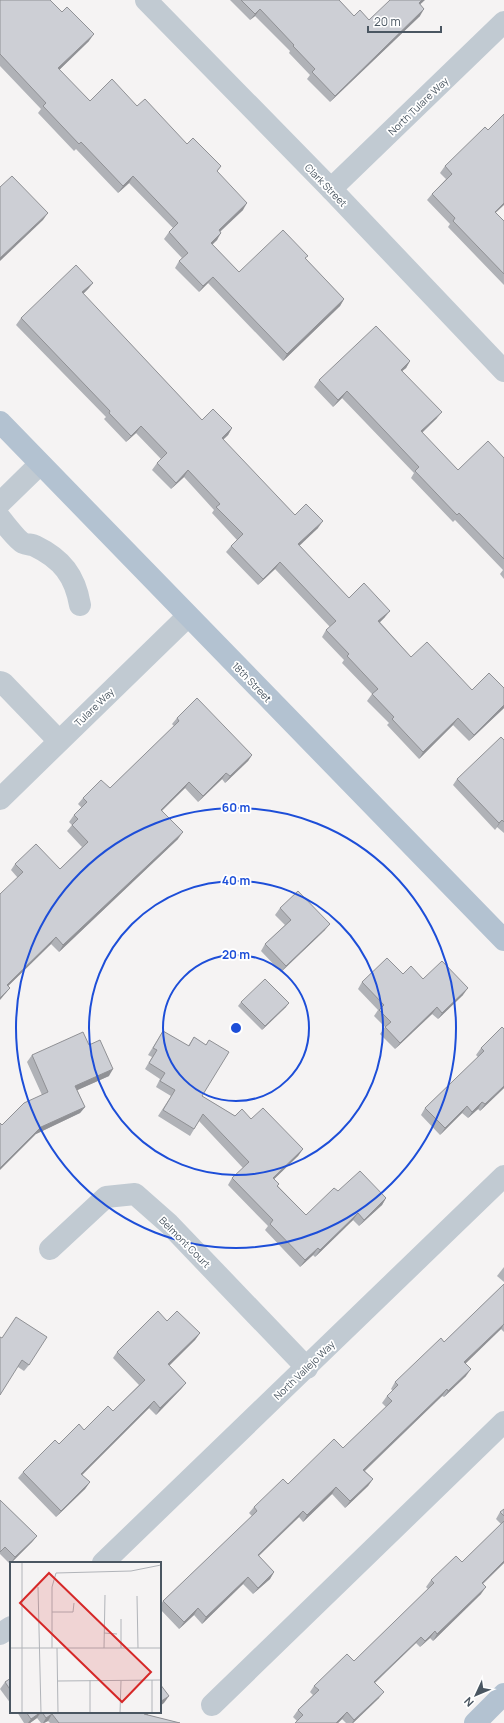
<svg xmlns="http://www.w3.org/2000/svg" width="504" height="1723" font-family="Manrope,sans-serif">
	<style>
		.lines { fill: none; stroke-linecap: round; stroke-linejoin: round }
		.minor { stroke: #c1cad2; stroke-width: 22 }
		.major { stroke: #b3c2d1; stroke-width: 22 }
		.wall { fill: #b0b2b7 }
		.shaded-wall { fill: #909195 }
		.building { fill: #cdcfd5; stroke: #909195 }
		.ring { fill: none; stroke: #1d4ed8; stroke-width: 2 }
		.labels { text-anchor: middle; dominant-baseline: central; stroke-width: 3.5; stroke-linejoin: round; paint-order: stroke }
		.street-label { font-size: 10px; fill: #4a5661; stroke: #fff }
		.inset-road { fill: none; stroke: #b1b4b9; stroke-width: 1 }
		.view { fill: #d62828; fill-opacity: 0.15; stroke: #d62828; stroke-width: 2 }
		.inset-edge { fill: none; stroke: #4a5661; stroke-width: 2 }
		.centre { fill: #1d4ed8; stroke: #fff; stroke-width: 2 }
		.ring-label { font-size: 12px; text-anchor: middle; font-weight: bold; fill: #1d4ed8; stroke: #fff; stroke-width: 3.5; stroke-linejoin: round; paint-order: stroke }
	</style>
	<rect width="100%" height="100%" fill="#f5f3f3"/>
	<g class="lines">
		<g class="minor">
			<path d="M146 0 331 189 504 371"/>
			<path d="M331 189 504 22"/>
			<path d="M0 503 40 464"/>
			<path d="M0 518C6 525 17 540 23 543 27 545 32 544 35 546 62 559 75 576 80 605"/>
			<path d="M0 682 3 683 59 741"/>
			<path d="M0 799 188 616"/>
			<path d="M50 1249 106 1197 135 1194 169 1224 307 1368"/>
			<path d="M103 1563 504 1176"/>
			<path d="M0 1634 11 1627"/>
			<path d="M212 1705 504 1422"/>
		</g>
		<g class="major">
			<path d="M0 422 504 940"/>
			<path d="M475 1723 504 1694"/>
		</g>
	</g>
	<g class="wall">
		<path d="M0 0 89 41 59 70 90 101 137 106 187 144 221 166 217 172 243 210 220 232 217 240 212 244 239 272 306 259 344 299 340 306 283 361 208 283 199 292 175 268 179 261 182 258 164 239 169 232 173 228 129 183 118 193 76 149 74 151 38 113 41 109 0 66Z"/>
		<path d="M230 0H339L354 16 369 20 420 5V16L330 102 307 79 310 75 289 53 290 51 255 16 250 20Z"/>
		<path d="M488 130 496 213 504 221V285L448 227 450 224 427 200 432 194 446 179 440 173 445 166Z"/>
		<path d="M93 283 88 289 83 294 202 420 232 428 228 435 223 440 295 515 318 528 299 545 349 598 385 617 380 622 411 657 504 708 469 741 453 725 419 759 387 725 389 723 367 701 372 694 342 663 344 660 322 637 326 630 330 627 275 569 258 585 226 552 231 546 237 540 212 513 214 510 184 477 171 489 152 470 157 463 161 459 136 433 126 442 104 419 106 417 16 325 21 318Z"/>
		<path d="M410 361 406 368 402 371 437 418 422 433 458 470 504 458V579L500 574 503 570 455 520 453 522 411 478 414 473 342 398 333 407 314 387 319 380Z"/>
		<path d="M177 718 252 755 248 761 225 783 222 779 198 802 185 788 162 811 178 839 59 952 51 944 8 986 10 988 5 994 18 878 11 870 15 864 60 869 82 847 67 831 72 825 69 822 74 815 82 808 78 804 83 798 110 788 174 726 172 724Z"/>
		<path d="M504 740V833L497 827 495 830 453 785 457 779Z"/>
		<path d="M280 908 325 930 281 972 261 951 265 944 285 925 275 915Z"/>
		<path d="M403 974 423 979 463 995 438 1019 432 1014 395 1049 380 1034 385 1027 374 1016 378 1010 358 989 362 982Z"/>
		<path d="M241 1002 286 1007 262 1030 238 1006Z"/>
		<path d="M504 1029V1088L480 1111 478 1109 468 1118 462 1113 440 1135 421 1115 425 1108 478 1057 476 1055 481 1048Z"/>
		<path d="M163 1031 188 1046 194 1037 206 1045 209 1040 202 1096 235 1116 251 1119 303 1149 298 1156 274 1179 278 1186 306 1215 338 1191 386 1198 382 1205 359 1226 353 1220 315 1257 313 1255 300 1267 265 1230 268 1226 228 1185 232 1178 243 1168 199 1121 190 1136 158 1116 171 1096 156 1087 160 1079 145 1069 152 1057 148 1055Z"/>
		<path d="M89 1045 109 1076 77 1090 85 1107 80 1113 36 1134 2 1125 42 1095 27 1062 32 1055Z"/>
		<path d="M504 1267V1282L497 1276Z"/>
		<path d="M504 1284V1332L501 1329 465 1363 466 1376 444 1397 442 1396 365 1471 373 1479 368 1486 345 1508 332 1494 303 1522 299 1517 259 1556 274 1572 270 1579 253 1594 243 1584 202 1624 194 1615 179 1629 160 1609V1606L163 1601 252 1516 249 1513 254 1507 288 1484 343 1448 386 1407 382 1403 387 1396 393 1391 391 1389 395 1382 444 1342Z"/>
		<path d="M167 1321 200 1333 195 1340 169 1365 186 1383 181 1389 156 1415 149 1408 82 1475 90 1482 85 1489 56 1517 18 1478 23 1472 59 1444 84 1430 113 1411 139 1385 113 1358 117 1352Z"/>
		<path d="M0 1337 29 1365 24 1371 18 1367Z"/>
		<path d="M0 1500 37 1536 32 1542 10 1564 0 1554Z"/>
		<path d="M504 1509V1563L483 1584 481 1594 433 1641 430 1638 420 1647 416 1643 375 1683 379 1698 353 1723H346L342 1719 338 1723H295L297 1721 293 1717 298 1710 313 1695 310 1692 314 1686 354 1661 428 1589 426 1587 431 1580 462 1562 501 1524 496 1519 500 1512Z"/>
		<path d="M11 1678V1704L0 1689 5 1682Z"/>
		<path d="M17 1712H151L147 1715 180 1723H50L48 1721 44 1723H41L37 1718 30 1723H24Z"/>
	</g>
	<g class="shaded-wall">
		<path d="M422 0H425L414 10 419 3Z"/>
		<path d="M260 9 255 16 250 20 255 14Z"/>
		<path d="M424 9 420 16 330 102 335 96Z"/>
		<path d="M94 34 89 41 54 75 58 68Z"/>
		<path d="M133 176 129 183 118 193 123 186Z"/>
		<path d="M247 203 243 210 214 237 219 230Z"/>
		<path d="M504 203V205L490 218 495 212Z"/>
		<path d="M48 213 43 220 0 261V258Z"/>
		<path d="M221 233 217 240 207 250 211 243Z"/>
		<path d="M213 277 208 283 199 292 203 286Z"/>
		<path d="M93 283 88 289 78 299 82 292Z"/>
		<path d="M344 299 340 306 283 361 287 354Z"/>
		<path d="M410 361 406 368 396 376 401 370Z"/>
		<path d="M347 391 342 398 333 407 338 400Z"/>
		<path d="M442 412 437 418 416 438 421 431Z"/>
		<path d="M141 426 136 433 126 442 131 436Z"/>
		<path d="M232 428 228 435 217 445 222 438Z"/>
		<path d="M188 470 184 477 171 489 176 483Z"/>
		<path d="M323 521 318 528 294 551 298 544Z"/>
		<path d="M280 562 275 569 258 585 263 579Z"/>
		<path d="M390 611 385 617 374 628 378 621Z"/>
		<path d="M504 705V708L469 741 474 735Z"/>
		<path d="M458 718 453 725 419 759 423 752Z"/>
		<path d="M252 755 248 761 225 783 230 776Z"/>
		<path d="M226 773 222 779 198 802 203 796Z"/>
		<path d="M189 782 185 788 156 816 161 810Z"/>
		<path d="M502 820 497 827 495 830 499 823Z"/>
		<path d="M183 832 178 839 59 952 63 945Z"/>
		<path d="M330 924 325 930 281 972 286 966Z"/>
		<path d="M56 937 51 944 2 992 7 985Z"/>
		<path d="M10 988 0 1000V998Z"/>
		<path d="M468 988 463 995 438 1019 442 1013Z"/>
		<path d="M289 1003 286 1007 262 1030 265 1026Z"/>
		<path d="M437 1007 432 1014 395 1049 400 1043Z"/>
		<path d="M113 1069 109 1076 71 1093 75 1086Z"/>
		<path d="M504 1086V1088L480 1111 485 1104Z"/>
		<path d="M482 1102 478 1109 468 1118 472 1112Z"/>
		<path d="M467 1106 462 1113 440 1135 445 1128Z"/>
		<path d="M85 1107 80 1113 36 1134 0 1170V1168L41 1127Z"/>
		<path d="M303 1149 298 1156 268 1185 273 1178Z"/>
		<path d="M386 1198 382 1205 359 1226 364 1220Z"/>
		<path d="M358 1213 353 1220 315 1257 320 1250Z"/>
		<path d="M318 1248 313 1255 300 1267 305 1260Z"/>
		<path d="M504 1324 501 1329 460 1369 464 1362Z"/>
		<path d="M200 1333 195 1340 164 1371 168 1364Z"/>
		<path d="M471 1369 466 1376 444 1397 448 1391Z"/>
		<path d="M186 1383 181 1389 156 1415 160 1408Z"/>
		<path d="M447 1389 442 1396 359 1476 363 1470Z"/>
		<path d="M154 1401 149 1408 77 1480 81 1474Z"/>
		<path d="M373 1479 368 1486 345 1508 350 1501Z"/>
		<path d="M90 1482 85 1489 56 1517 61 1511Z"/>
		<path d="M336 1487 332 1494 303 1522 307 1515Z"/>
		<path d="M303 1511 299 1517 253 1561 258 1555Z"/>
		<path d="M37 1536 32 1542 10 1564 15 1557Z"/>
		<path d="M504 1561V1563L477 1589 482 1583Z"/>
		<path d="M274 1572 270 1579 253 1594 258 1588Z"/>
		<path d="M248 1577 243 1584 202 1624 206 1617Z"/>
		<path d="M486 1587 481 1594 433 1641 437 1634Z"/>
		<path d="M198 1608 194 1615 179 1629 184 1622Z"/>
		<path d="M435 1631 430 1638 420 1647 425 1641Z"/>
		<path d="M421 1637 416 1643 369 1688 374 1682Z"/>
		<path d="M384 1692 379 1698 353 1723H352L354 1720Z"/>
		<path d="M169 1696 164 1703 160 1706V1702Z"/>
		<path d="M41 1712 37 1718 30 1723H28L31 1719Z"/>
		<path d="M146 1712H151L139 1721 144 1714Z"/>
		<path d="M347 1712 342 1719 338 1723H336Z"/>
		<path d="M52 1714 48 1721 44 1723H43L46 1718Z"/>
	</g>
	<g class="building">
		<path d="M0 0H50L62 12 67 7 94 34 58 68 90 101 112 79 137 106 145 99 187 144 193 138 221 166 217 171 247 203 219 230 221 233 211 243 239 272 283 230 308 256 305 258 344 299 287 354 213 277 203 286 179 261 188 253 169 232 178 223 133 176 123 186 81 142 79 144 43 106 46 103 0 54Z"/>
		<path d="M241 0H339L354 16 360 10 369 20 390 0H422L419 3 424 9 335 96 312 72 315 69 293 46 294 45 260 9 255 14Z"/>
		<path d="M504 114V203L495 212 504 221V274L453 221 455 218 432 194 452 174 445 166 485 127 488 130Z"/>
		<path d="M12 176 48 213 0 258V187Z"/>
		<path d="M76 265 93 283 82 292 202 420 213 409 232 428 222 438 295 515 306 504 323 521 298 544 349 598 364 583 390 611 378 621 411 657 427 642 472 690 489 673 504 688V705L474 735 458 718 423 752 392 719 394 717 372 694 378 689 347 656 349 654 326 630 336 621 280 562 263 579 231 546 243 534 216 507 220 504 188 470 176 483 157 463 167 453 141 426 131 436 109 413 110 411 21 318Z"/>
		<path d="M376 326 410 361 401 370 442 412 421 431 458 470 488 441 504 458V559L459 513 457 515 415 471 419 467 347 391 338 400 319 380Z"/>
		<path d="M197 698 252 755 230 776 226 773 203 796 189 782 161 810 183 832 63 945 56 937 7 985 10 988 0 998V894L23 872 15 864 36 844 60 869 88 842 72 825 78 819 74 815 87 802 83 798 101 780 110 788 179 721 177 718Z"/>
		<path d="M501 737 504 740V822L502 820 499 823 457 779Z"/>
		<path d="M298 891 330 924 286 966 265 944 291 920 280 908Z"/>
		<path d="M387 958 403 974 411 966 423 979 442 961 468 988 442 1013 437 1007 400 1043 385 1027 391 1022 379 1010 384 1005 362 982Z"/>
		<path d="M265 979 289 1003 265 1026 241 1002Z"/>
		<path d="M502 1027 504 1029V1086L485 1104 482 1102 472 1112 467 1106 445 1128 425 1108 484 1051 481 1048Z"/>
		<path d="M163 1031 189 1046 194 1037 206 1045 209 1040 229 1052 202 1096 235 1116 242 1109 251 1119 263 1108 303 1149 273 1178 279 1184 277 1186 306 1215 334 1188 338 1191 360 1171 386 1198 364 1220 358 1213 320 1250 318 1248 305 1260 270 1224 273 1220 232 1178 249 1162 203 1114 194 1129 163 1110 175 1090 160 1081 165 1073 149 1063 157 1050 153 1048Z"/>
		<path d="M83 1032 89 1045 100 1040 113 1069 75 1086 85 1107 41 1127 0 1168V1123L2 1125 24 1103 48 1092 32 1055Z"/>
		<path d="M504 1284V1324L464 1362 471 1369 448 1391 447 1389 363 1470 373 1479 350 1501 336 1487 307 1515 303 1511 258 1555 274 1572 258 1588 248 1577 206 1617 198 1608 184 1622 163 1601 257 1511 254 1507 283 1479 288 1484 334 1439 343 1448 392 1401 387 1396 398 1385 395 1382 441 1338 444 1342Z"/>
		<path d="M158 1311 167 1321 177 1311 200 1333 168 1364 186 1383 160 1408 154 1401 81 1474 90 1482 61 1511 23 1472 55 1440 59 1444 79 1424 84 1430 108 1406 113 1411 145 1380 117 1352Z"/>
		<path d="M16 1317 47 1337 29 1365 22 1360 0 1395V1337L2 1338Z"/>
		<path d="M0 1500 37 1536 15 1557 5 1547 0 1552Z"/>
		<path d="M504 1509V1516L500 1512Z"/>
		<path d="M504 1521V1561L482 1583 486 1587 437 1634 435 1631 425 1641 421 1637 374 1682 384 1692 354 1720 347 1712 336 1723H295L303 1715 298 1710 319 1690 314 1686 347 1654 354 1661 434 1583 431 1580 456 1556 462 1562Z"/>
		<path d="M11 1678V1691L5 1682Z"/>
		<path d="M160 1684 169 1696 160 1702Z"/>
		<path d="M26 1712H41L31 1719Z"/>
		<path d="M42 1712H146L144 1714 180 1723H59L52 1714 46 1718Z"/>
	</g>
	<g class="ring">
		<circle cx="236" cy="1028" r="73"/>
		<circle cx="236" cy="1028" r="147"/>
		<circle cx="236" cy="1028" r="220"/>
	</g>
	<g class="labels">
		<g class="street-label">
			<text transform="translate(418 106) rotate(-44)">North Tulare Way</text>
			<text transform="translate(326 185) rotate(46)">Clark Street</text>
			<text transform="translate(252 682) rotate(46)">18th Street</text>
			<text transform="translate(94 707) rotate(-44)">Tulare Way</text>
			<text transform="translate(185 1242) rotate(45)">Belmont Court</text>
			<text transform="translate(304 1370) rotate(-44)">North Vallejo Way</text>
		</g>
	</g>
	<g transform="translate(10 1562)">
		<rect width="151" height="151" fill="#f5f3f3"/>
		<path class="inset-road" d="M12 0V151M28 25 31 151M127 34 128 86M42 50H63L64 41M94 71 107 72M0 86H151M42 86V25L46 11 121 9 151 3M47 86 48 151M94 86 95 33M111 86V57M80 118V151M142 118V151M48 119 151 118M110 151 111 119"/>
		<path class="view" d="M39 11 141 110 112 140 10 41Z"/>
		<rect width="151" height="151" class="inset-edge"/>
	</g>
	<circle cx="236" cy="1028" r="6" class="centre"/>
	<g class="ring-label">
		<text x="236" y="812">60 m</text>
		<text x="236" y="885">40 m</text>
		<text x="236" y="959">20 m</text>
	</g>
	<g transform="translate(476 1695) rotate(226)" stroke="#ffffff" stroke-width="3" paint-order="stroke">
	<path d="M0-3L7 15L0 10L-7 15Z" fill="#4a5661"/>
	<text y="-6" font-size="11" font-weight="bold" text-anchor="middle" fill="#4a5661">N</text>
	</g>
	<path d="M368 26v6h73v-6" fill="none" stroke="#4a5661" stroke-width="2"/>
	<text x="374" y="26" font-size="12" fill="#4a5661" stroke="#ffffff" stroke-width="3" paint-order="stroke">20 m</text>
</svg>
